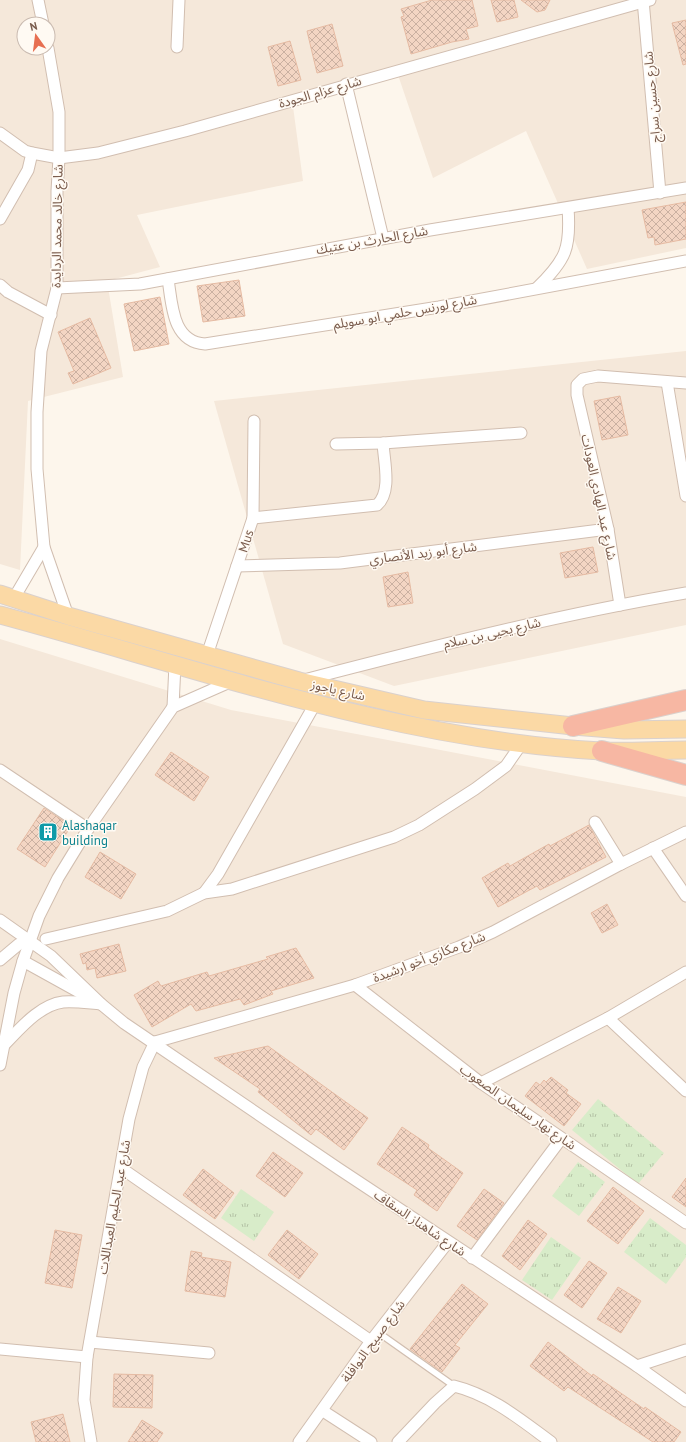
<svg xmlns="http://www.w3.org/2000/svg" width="686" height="1442" font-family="'PT Sans','Noto Sans Arabic',sans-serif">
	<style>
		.residential { fill: #f5e8da; fill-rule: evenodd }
		.grass { fill: url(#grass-tufts) }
		.building { fill: url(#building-cross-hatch); stroke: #e6bba3 }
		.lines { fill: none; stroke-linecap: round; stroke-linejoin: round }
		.lane-casing { stroke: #d1beb0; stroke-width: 8 }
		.street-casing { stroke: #d1beb0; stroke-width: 13 }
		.primary-casing { stroke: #dad1cd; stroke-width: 19 }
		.highway-casing { stroke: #dad1cd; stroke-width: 22 }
		.lane { stroke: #fff; stroke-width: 5.5 }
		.street { stroke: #fff; stroke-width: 11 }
		.primary { stroke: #fbd9a5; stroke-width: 17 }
		.highway { stroke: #f7b7a3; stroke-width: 20 }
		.labels { text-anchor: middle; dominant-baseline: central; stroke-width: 3; stroke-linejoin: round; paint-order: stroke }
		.street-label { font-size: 13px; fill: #7a5c4d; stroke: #fffaf3 }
		.culture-label { font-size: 13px; fill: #0d838f; stroke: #fffaf3; text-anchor: start }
	</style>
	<defs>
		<pattern id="grass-tufts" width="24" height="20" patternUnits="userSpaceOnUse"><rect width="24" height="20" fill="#d8ecc9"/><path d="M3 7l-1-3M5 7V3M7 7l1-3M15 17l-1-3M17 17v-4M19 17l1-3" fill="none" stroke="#b4c2a5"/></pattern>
		<pattern id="building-cross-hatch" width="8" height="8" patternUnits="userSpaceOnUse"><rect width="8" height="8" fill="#f3d5c3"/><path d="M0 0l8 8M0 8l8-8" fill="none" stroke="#cab0a1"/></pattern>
	</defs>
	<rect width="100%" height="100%" fill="#fdf6ec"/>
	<g class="residential">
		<path d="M0 0H686V248L587 269 526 131 433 178 397 72 292 99 303 181 137 215 160 267 107 281 123 377 28 401 20 570 0 564ZM24 24H48V48H24Z"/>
		<path d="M686 351V625L394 686 283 644 214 401Z"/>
		<path d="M0 639 231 710 686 797V1442H0Z"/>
	</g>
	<g class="grass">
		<path d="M598 1099 664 1153 638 1184 572 1130Z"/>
		<path d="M578 1162 605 1182 579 1216 552 1196Z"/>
		<path d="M241 1189 274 1212 254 1241 221 1218Z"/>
		<path d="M650 1218 686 1245V1257L666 1284 624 1252Z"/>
		<path d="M551 1237 581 1258 552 1300 522 1280Z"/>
	</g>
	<g class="building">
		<path d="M432 0H472L478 26 466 29 469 39 452 42 411 54 401 17 404 16 401 9Z"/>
		<path d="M491 0H514L518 17 497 22Z"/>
		<path d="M521 0H550L545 10 537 12Z"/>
		<path d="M686 20V64L683 65 672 23Z"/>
		<path d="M332 24 343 66 317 73 307 31Z"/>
		<path d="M290 41 301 80 278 86 268 47Z"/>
		<path d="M686 202V239L655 245 654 237 648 238 642 210Z"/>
		<path d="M239 280 245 316 203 322 197 286Z"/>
		<path d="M160 297 169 344 134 351 124 304Z"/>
		<path d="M90 318 111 368 73 384 68 373 74 371 58 332Z"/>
		<path d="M620 396 628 435 602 440 594 401Z"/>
		<path d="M593 547 598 572 565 578 560 553Z"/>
		<path d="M408 572 413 603 388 607 383 577Z"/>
		<path d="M171 752 209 777 194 801 155 775Z"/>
		<path d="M44 808 71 826 45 867 17 849Z"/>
		<path d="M589 825 606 857 540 890 537 886 498 907 482 878 508 863 510 866 549 844 550 846Z"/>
		<path d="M100 852 136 874 121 899 85 877Z"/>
		<path d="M607 904 618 925 602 933 591 913Z"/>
		<path d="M119 944 126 971 97 978 95 968 87 970 86 963 83 964 80 954Z"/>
		<path d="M296 948 314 978 271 991 273 994 244 1005 240 999 196 1011 191 1004 152 1027 134 995 158 981 161 986 207 972 209 976 268 959 266 957Z"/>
		<path d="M268 1046 368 1118 344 1150 316 1129 311 1135 258 1092 260 1089 214 1058Z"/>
		<path d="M551 1077 568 1090 566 1093 581 1104 564 1126 525 1096 536 1082 540 1085 544 1080 546 1082Z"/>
		<path d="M402 1127 429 1145 428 1148 463 1173 437 1211 414 1195 417 1190 377 1164Z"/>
		<path d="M273 1152 303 1173 285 1197 256 1176Z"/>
		<path d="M203 1169 234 1193 215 1219 183 1195Z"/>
		<path d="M686 1178V1207L672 1197Z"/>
		<path d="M613 1187 644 1211 618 1244 587 1221Z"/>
		<path d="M484 1189 504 1203 477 1240 457 1226Z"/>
		<path d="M528 1220 547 1234 520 1270 502 1256Z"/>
		<path d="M55 1230 82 1235 72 1288 45 1283Z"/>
		<path d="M287 1230 318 1254 299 1279 268 1255Z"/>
		<path d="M191 1251 202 1253 201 1257 231 1262 225 1297 185 1291Z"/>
		<path d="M589 1261 607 1273 582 1308 564 1295Z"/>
		<path d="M462 1284 488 1304 455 1345 460 1348 442 1372 410 1349Z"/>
		<path d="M618 1287 641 1301 621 1333 597 1319Z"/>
		<path d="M548 1342 592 1376 593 1374 644 1409 645 1407 681 1432 674 1442H653L568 1387 564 1391 530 1366Z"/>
		<path d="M114 1374 153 1375 152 1408 113 1407Z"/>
		<path d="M63 1414 70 1442H36L31 1422Z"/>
		<path d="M142 1420 163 1433 157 1442H128Z"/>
	</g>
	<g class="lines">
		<defs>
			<path id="lane" d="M379 1333 454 1386"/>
			<g id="street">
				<path d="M38 0 43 24"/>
				<path d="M643 0 660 193"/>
				<path d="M177 47 179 0"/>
				<path d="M48 48 59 112V158L57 191V288L41 351 37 412V469L44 547 68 616"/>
				<path d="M346 84 383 238"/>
				<path d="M0 133 25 151 32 153 59 158 98 153 185 131 650 0"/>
				<path d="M0 219 28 170 32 153"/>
				<path d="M168 279C172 304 172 342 205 344L439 307 686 261"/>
				<path d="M0 285 8 292 51 315"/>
				<path d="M57 288 140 284 430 230 686 188"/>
				<path d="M537 288C566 260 571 248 568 208"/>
				<path d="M667 382 686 496"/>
				<path d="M336 444 383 443 521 433"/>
				<path d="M253 518 377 505C392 492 384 462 383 443"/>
				<path d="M237 566 340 563 608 529"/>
				<path d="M14 598 44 547"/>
				<path d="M620 605 608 529 577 395V385L583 379 598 376 686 383"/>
				<path d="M207 655 253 518 254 421"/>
				<path d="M304 680C431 647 557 615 686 593"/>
				<path d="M173 707 175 664"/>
				<path d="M0 770 88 829"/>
				<path d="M595 822 621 864"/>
				<path d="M653 848 686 896"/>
				<path d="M204 893 218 874 315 704"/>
				<path d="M0 920 51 956 101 1004 124 1023 339 1169 637 1366 686 1401"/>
				<path d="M46 939 167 911 204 893 232 889 394 837 419 825 475 789 506 766 522 743"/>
				<path d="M0 960 19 944 30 941"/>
				<path d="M23 961 88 997"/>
				<path d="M355 985 481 1083 686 1223"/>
				<path d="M608 1018 686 1091"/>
				<path d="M155 1042 355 985 459 947 493 932 621 864 686 832"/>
				<path d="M3 1046C19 1030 39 1005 63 1002 75 1001 88 1003 101 1004"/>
				<path d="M0 1065 14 993 23 961 39 916 58 878 88 829 173 707 232 681"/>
				<path d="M481 1083 608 1018 686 972"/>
				<path d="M121 1168 371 1341"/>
				<path d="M472 1258 561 1139"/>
				<path d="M90 1342 209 1353"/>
				<path d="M0 1349 87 1357"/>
				<path d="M637 1366 686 1350"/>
				<path d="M323 1411 371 1442"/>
				<path d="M91 1442 84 1400 87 1357 129 1119 143 1067 155 1042"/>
				<path d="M299 1442 371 1341 448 1242"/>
				<path d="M398 1442 435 1403 454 1386C491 1395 521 1420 551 1442"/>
			</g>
			<g id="primary">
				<path d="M0 594 68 616 299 681 424 710 573 726 624 730 686 729"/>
				<path d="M0 615C197 668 395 740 601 751 629 752 658 750 686 750"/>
			</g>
			<g id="highway">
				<path d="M573 726 686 700"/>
				<path d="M602 751 686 775"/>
			</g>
		</defs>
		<use href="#lane" class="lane-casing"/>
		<use href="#street" class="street-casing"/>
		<use href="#primary" class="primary-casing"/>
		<use href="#highway" class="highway-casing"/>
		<use href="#lane" class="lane"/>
		<use href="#street" class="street"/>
		<use href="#primary" class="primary"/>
		<use href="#highway" class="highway"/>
	</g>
	<defs>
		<symbol id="building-square" viewBox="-11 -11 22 22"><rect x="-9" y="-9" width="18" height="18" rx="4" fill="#0f9aa8" stroke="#fffaf3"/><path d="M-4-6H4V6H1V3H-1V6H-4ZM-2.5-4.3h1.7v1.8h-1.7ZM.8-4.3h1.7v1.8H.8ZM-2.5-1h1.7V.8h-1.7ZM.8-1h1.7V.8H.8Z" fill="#fff"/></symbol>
	</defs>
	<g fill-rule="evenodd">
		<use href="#building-square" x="37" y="821" width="22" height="22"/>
	</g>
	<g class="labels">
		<g class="street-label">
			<text transform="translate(320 92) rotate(-16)">شارع عزام الجودة</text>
			<text transform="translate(652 97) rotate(-95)">شارع حسين سراج</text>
			<text transform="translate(57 226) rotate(-89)">شارع خالد محمد الردايدة</text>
			<text transform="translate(372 240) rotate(-10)">شارع الحارث بن عتيك</text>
			<text transform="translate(405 312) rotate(-10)">شارع لورنس حلمي ابو سويلم</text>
			<text transform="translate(599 497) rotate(78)">شارع عبد الهادي العودات</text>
			<text transform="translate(246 541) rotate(-72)">Mus</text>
			<text transform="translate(423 553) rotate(-7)">شارع أبو زيد الأنصاري</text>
			<text transform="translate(492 633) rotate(-13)">شارع يحيى بن سلام</text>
			<text transform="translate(338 690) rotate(13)">شارع ياجوز</text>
			<text transform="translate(429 957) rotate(-21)">شارع مكازي أخو ارشيدة</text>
			<text transform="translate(518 1107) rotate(35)">شارع نهار سليمان الصعوب</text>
			<text transform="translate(114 1207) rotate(-80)">شارع عبد الحليم العبداللات</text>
			<text transform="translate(420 1223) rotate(34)">شارع شاهناز السقاف</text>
			<text transform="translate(373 1341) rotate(-54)">شارع صبيح النوافلة</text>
		</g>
		<g class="culture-label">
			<text x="62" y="825">Alashaqar<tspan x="62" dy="15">building</tspan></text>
		</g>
	</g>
	<g transform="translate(36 36) rotate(346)"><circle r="19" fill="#fffaf3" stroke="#cabbb1"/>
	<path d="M0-3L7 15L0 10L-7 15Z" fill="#e76f51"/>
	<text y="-6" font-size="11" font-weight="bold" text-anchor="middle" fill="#7a5c4d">N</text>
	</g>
</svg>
